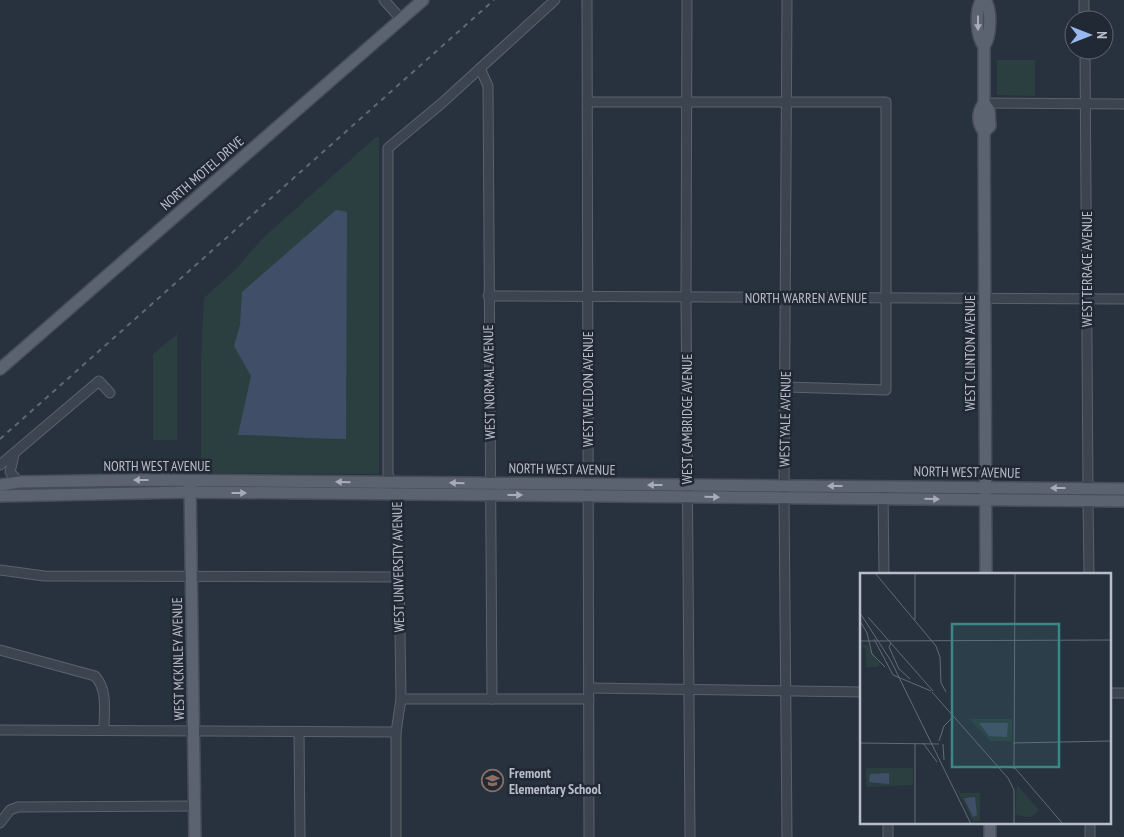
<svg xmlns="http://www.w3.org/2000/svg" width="1124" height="837" font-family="'PT Sans Narrow',sans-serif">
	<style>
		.green { fill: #2b3f41 }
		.water { fill: #404f67 }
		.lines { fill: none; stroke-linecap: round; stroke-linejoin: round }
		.minor-casing { stroke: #5a626d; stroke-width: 11 }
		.major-casing { stroke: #464d58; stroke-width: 14 }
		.minor { stroke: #3c444f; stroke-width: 9 }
		.major { stroke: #5a636f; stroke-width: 11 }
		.rail { stroke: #5f6876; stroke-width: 2; stroke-dasharray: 5 5; stroke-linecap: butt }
		.oneway { fill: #a6adb8 }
		.labels { text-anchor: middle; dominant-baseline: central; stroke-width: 5; stroke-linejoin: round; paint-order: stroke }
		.street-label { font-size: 14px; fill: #b9bfca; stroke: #212934 }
		.poi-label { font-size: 14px; font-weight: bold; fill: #b9bfca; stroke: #212934; text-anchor: start }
		.inset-road { fill: none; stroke: #626a77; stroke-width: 1 }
		.view { fill: #3a8885; fill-opacity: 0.15; stroke: #3a8885; stroke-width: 2.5 }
		.inset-edge { fill: none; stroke: #b9bfca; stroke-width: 2.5 }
	</style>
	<rect width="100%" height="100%" fill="#28323f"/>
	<g class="green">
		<path d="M997 60H1035V96L997 95Z"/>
		<path d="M376 137H379V474L205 473 201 468V358L204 298 235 270 263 238Z"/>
		<path d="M177 334V440H153V354Z"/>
	</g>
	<path class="water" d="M336 210 347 212 346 439C310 439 274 435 238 435L251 376 234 346 240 325 242 292Z"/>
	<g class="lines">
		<defs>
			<g id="minor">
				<path d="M384 0 401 19"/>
				<path d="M587 0 589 837"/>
				<path d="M687 0 686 297 690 837"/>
				<path d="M1084 0V20"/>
				<path d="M787 1 784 497 787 837"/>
				<path d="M1085 50 1088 489"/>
				<path d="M480 68 488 86 492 699"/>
				<path d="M588 102H886V390L786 387"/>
				<path d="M984 103 1124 104"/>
				<path d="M488 296 1124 299"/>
				<path d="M14 455 10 472 19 482"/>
				<path d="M0 465 99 381 110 393"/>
				<path d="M883 492 884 574"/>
				<path d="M1088 501 1089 574"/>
				<path d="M0 570 44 576 399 577"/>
				<path d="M0 650 95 676C108 690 104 711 104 729"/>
				<path d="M589 688 862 692"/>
				<path d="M1110 693H1124"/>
				<path d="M401 699H589"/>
				<path d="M0 730 396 732"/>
				<path d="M299 732 300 837"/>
				<path d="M0 823 10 810 18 807 195 806"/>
				<path d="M888 823V837"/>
				<path d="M1090 823V837"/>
				<path d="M396 837V732L401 699 398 500 388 474V148L442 103 555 0"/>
			</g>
			<g id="major">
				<path d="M982 0C975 9 976 37 984 46"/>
				<path d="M984 103C977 113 977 122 984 132L986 574"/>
				<path d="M984 132 990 126 989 110 984 103V46C991 37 992 10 985 0"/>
				<path d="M0 369 423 0"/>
				<path d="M0 485 19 482 140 480 1124 489"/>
				<path d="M190 486 195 837"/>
				<path d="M0 496 190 492 1124 501"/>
				<path d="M990 823V837"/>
			</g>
		</defs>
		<use href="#minor" class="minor-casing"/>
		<use href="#major" class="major-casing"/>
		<use href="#minor" class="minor"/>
		<use href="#major" class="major"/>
		<path class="rail" d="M0 439 494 0"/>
	</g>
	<defs><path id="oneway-solid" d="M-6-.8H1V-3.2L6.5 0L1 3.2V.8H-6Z" transform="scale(1.25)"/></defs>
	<g class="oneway">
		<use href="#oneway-solid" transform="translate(978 23) rotate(90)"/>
		<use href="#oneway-solid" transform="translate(141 480) rotate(180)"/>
		<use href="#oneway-solid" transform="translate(343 482) rotate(-179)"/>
		<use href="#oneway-solid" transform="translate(457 483) rotate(-179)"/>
		<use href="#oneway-solid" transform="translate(655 485) rotate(-180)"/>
		<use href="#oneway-solid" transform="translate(835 486) rotate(-180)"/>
		<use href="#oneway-solid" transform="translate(1058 488) rotate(-180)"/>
		<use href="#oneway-solid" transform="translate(239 493)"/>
		<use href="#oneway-solid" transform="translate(515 495)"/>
		<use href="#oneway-solid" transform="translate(712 497) rotate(1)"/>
		<use href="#oneway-solid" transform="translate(932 499) rotate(1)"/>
	</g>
	<defs>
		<symbol id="school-ring" viewBox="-11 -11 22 22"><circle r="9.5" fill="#212934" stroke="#8d6e63" stroke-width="1.5"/><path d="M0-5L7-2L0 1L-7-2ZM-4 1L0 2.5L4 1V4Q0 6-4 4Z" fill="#8d6e63"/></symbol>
	</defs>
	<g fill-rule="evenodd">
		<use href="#school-ring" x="480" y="768" width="25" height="25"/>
	</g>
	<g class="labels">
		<g class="street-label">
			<text transform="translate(202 173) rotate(-41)">NORTH MOTEL DRIVE</text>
			<text transform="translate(1087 269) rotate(-90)">WEST TERRACE AVENUE</text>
			<text x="806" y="298">NORTH WARREN AVENUE</text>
			<text transform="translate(970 353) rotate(-90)">WEST CLINTON AVENUE</text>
			<text transform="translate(489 382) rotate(-91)">WEST NORMAL AVENUE</text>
			<text transform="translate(588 389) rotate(-90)">WEST WELDON AVENUE</text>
			<text transform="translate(687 419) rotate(-90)">WEST CAMBRIDGE AVENUE</text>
			<text transform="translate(785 419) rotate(-89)">WEST YALE AVENUE</text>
			<text x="157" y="466">NORTH WEST AVENUE</text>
			<text transform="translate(562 469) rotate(1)">NORTH WEST AVENUE</text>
			<text transform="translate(967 472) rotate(1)">NORTH WEST AVENUE</text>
			<text transform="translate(398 567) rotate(-91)">WEST UNIVERSITY AVENUE</text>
			<text transform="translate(178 659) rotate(-91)">WEST MCKINLEY AVENUE</text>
		</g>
		<g class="poi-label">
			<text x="509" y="773">Fremont<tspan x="509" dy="16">Elementary School</tspan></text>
		</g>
	</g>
	<g transform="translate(860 573)">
		<rect width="251" height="251" fill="#28323f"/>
		<path d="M0 72H8L20 91 17 94H6V76ZM109 146H152V168H130ZM6 195H53V212L6 214ZM157 212 179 237 171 244 155 242ZM95 213 100 220H120V248H113Z" fill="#2b3f41"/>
		<path d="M119 150H148L147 164 129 163ZM29 200V211L9 209 10 201ZM115 224 117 242 113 244 104 225Z" fill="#404f67"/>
		<path class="inset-road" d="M15 0 76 73 80 84 81 110 86 119M55 0V47M0 40 31 88 111 251M8 44 73 118M0 48 7 60 12 81 25 94M14 66 33 102 71 118M0 68 252 67M31 70 29 74 39 96 50 106M72 119 148 205 154 217V251M79 168 84 153 94 143M0 170 79 171M63 170 77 189M153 170 252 168M83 171 84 187M155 195 203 251M154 196 155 0M55 251V170"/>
		<path class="view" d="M92 51H199V194H92Z"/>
		<rect width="251" height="251" class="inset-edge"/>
	</g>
	<g transform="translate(1089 35) rotate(90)"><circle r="24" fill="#212934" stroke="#5e6570"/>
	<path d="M0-4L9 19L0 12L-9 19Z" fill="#98b9ef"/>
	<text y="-8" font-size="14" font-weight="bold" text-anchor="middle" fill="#b9bfca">N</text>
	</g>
</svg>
